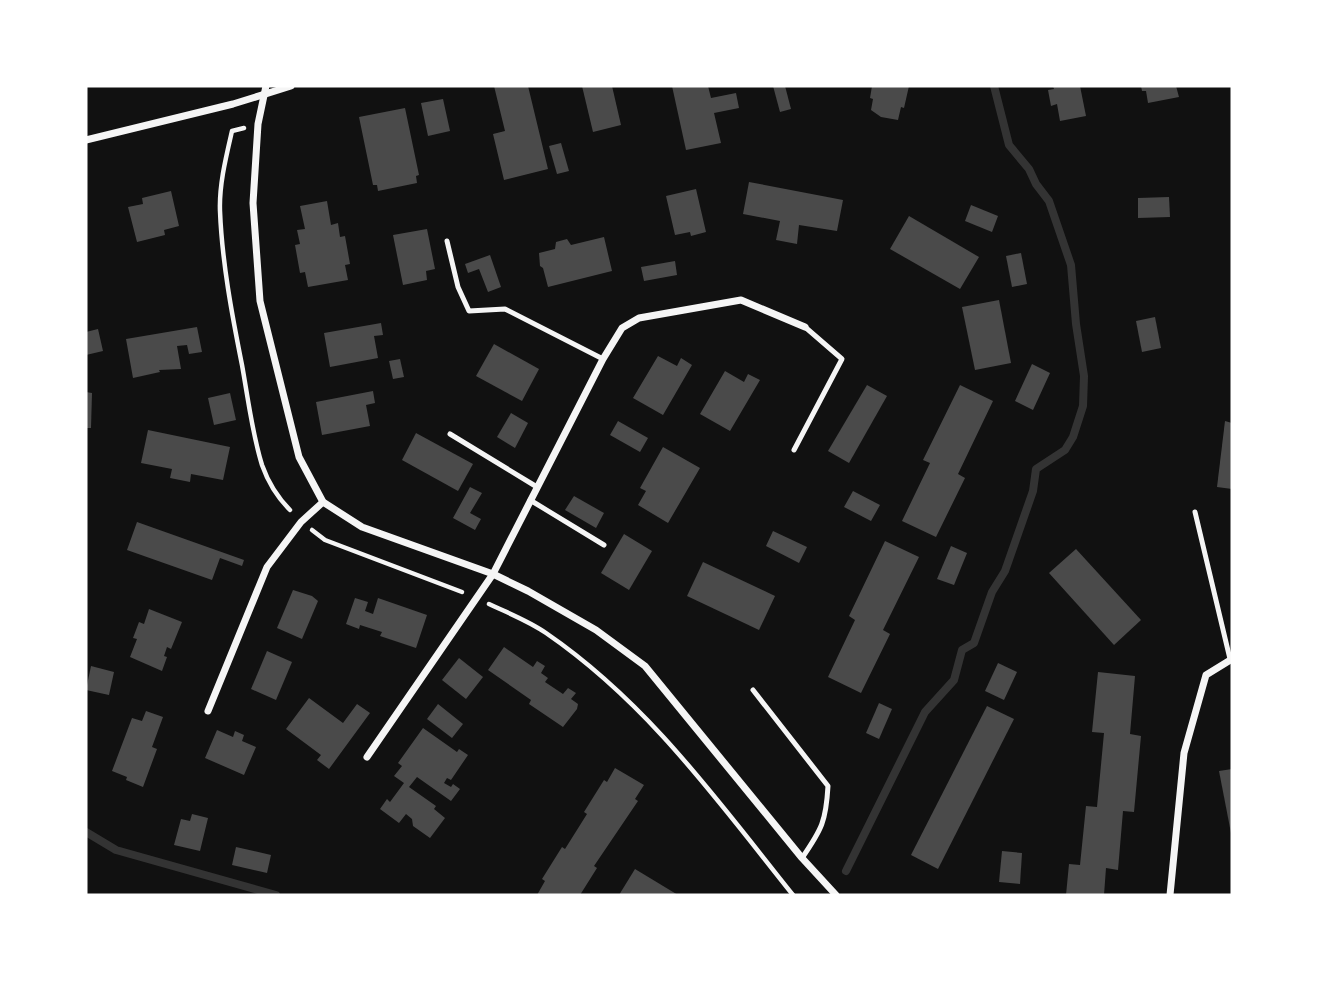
<svg xmlns="http://www.w3.org/2000/svg" width="1318" height="981" font-family="'Exo 2',sans-serif">
	<style>
		.lines { fill: none; stroke-linecap: round; stroke-linejoin: round }
		.stream { stroke: #333; stroke-width: 8 }
		.building { fill: #4a4a4a }
		.path { stroke: #f5f5f5; stroke-width: 4.5 }
		.service { stroke: #f5f5f5; stroke-width: 5 }
		.minor { stroke: #f5f5f5; stroke-width: 7 }
	</style>
	<rect width="100%" height="100%" fill="#111"/>
	<g class="lines">
		<g class="stream">
			<path d="M86 832 116 850 276 895"/>
			<path d="M846 871 925 712 954 680 962 650 974 643 992 592 1005 571 1033 491 1036 469 1065 450 1073 437 1083 406 1084 376 1076 324 1071 265 1049 201 1036 184 1029 169 1009 145 994 86"/>
		</g>
	</g>
	<g class="building">
		<path d="M494 86H528L548 169 504 180 493 134 505 131Z"/>
		<path d="M582 86H612L621 125 593 132Z"/>
		<path d="M672 86H708L711 98 736 93 739 108 714 113 721 143 686 150Z"/>
		<path d="M773 86H785L791 109 780 112Z"/>
		<path d="M872 86H909L904 108 901 107 898 120 881 117 871 110 873 99 870 98Z"/>
		<path d="M1053 86H1080L1086 116 1060 121 1057 104 1051 106 1048 90 1054 89Z"/>
		<path d="M1141 86H1176L1179 97 1148 103 1146 91H1142Z"/>
		<path d="M443 99 450 131 428 136 421 103Z"/>
		<path d="M405 108 419 175 416 176 417 183 378 191 377 185H373L359 117Z"/>
		<path d="M561 143 569 171 557 174 549 146Z"/>
		<path d="M749 182 843 200 837 231 799 225 797 244 776 240 780 221 743 214Z"/>
		<path d="M696 189 706 232 691 236 690 232 675 235 666 196Z"/>
		<path d="M171 191 179 226 164 230 165 235 137 242 128 207 143 204 142 198Z"/>
		<path d="M1169 197 1170 217 1138 218V198Z"/>
		<path d="M327 201 331 225 338 223 340 237 345 236 350 264 345 265 348 280 308 287 305 272 300 273 295 245 300 244 297 230 305 229 300 206Z"/>
		<path d="M971 205 998 216 992 232 965 221Z"/>
		<path d="M909 216 979 257 960 289 890 249Z"/>
		<path d="M427 229 435 269 426 271 427 280 403 285 393 235Z"/>
		<path d="M604 237 612 271 548 287 543 268 540 266 539 253 555 249 556 242 567 239 571 245Z"/>
		<path d="M1021 253 1027 284 1012 287 1006 256Z"/>
		<path d="M490 255 501 287 488 292 479 269 468 273 465 264Z"/>
		<path d="M675 261 677 275 644 281 641 267Z"/>
		<path d="M999 300 1011 363 975 370 962 307Z"/>
		<path d="M1155 317 1161 348 1142 352 1136 321Z"/>
		<path d="M381 323 383 335 374 336 378 358 330 367 324 333Z"/>
		<path d="M197 327 202 352 189 354 187 345 177 346 181 369 159 370 160 372 133 378 126 339Z"/>
		<path d="M98 329 103 351 86 355V332Z"/>
		<path d="M494 344 539 369 522 401 476 376Z"/>
		<path d="M658 356 677 366 681 358 692 365 663 415 633 398Z"/>
		<path d="M400 359 404 377 393 379 389 361Z"/>
		<path d="M1032 364 1050 373 1033 410 1015 401Z"/>
		<path d="M725 371 744 382 748 374 760 380 730 431 700 414Z"/>
		<path d="M867 385 887 396 849 463 828 451Z"/>
		<path d="M960 385 993 401 958 474 965 478 936 537 902 521 930 463 923 460Z"/>
		<path d="M373 391 375 403 366 405 370 426 322 435 316 402Z"/>
		<path d="M86 392 92 393 91 428H86Z"/>
		<path d="M230 393 236 420 214 425 208 398Z"/>
		<path d="M511 413 528 423 515 448 497 437Z"/>
		<path d="M618 421 648 438 640 452 610 435Z"/>
		<path d="M1225 421 1232 423V489L1217 487Z"/>
		<path d="M148 430 230 447 223 480 191 474 190 482 170 478 172 469 141 463Z"/>
		<path d="M416 433 473 464 458 491 402 460Z"/>
		<path d="M663 447 700 468 668 523 638 505 646 491 640 488Z"/>
		<path d="M470 487 482 493 470 513 481 519 475 530 453 518Z"/>
		<path d="M853 491 880 505 871 521 844 507Z"/>
		<path d="M574 496 604 513 596 528 565 510Z"/>
		<path d="M137 522 244 560 242 566 220 558 212 580 127 550Z"/>
		<path d="M773 531 807 547 799 563 766 546Z"/>
		<path d="M624 534 652 551 629 590 601 573Z"/>
		<path d="M885 541 919 557 883 630 890 634 861 693 828 677 855 620 849 616Z"/>
		<path d="M951 546 967 553 954 585 937 579Z"/>
		<path d="M1076 549 1141 620 1114 645 1049 573Z"/>
		<path d="M703 562 775 596 759 630 687 596Z"/>
		<path d="M293 590 312 596 318 601 302 639 277 628Z"/>
		<path d="M355 598 368 602 365 611 373 614 378 598 427 615 416 648 380 636 382 632 360 625 359 629 346 624Z"/>
		<path d="M149 609 182 622 171 649 167 647 164 656 167 657 162 671 130 657 137 639 133 638 139 622 144 624Z"/>
		<path d="M504 647 533 667 537 661 545 666 541 673 548 678 545 682 563 694 568 688 576 693 571 699 578 704 577 709 563 727 529 704 531 700 488 670Z"/>
		<path d="M267 651 292 662 276 700 251 689Z"/>
		<path d="M459 658 483 677 466 699 442 680Z"/>
		<path d="M998 663 1017 672 1004 700 985 691Z"/>
		<path d="M91 666 114 672 109 695 86 690Z"/>
		<path d="M1098 672 1135 676 1130 734 1141 736 1134 812 1123 811 1118 870 1106 868 1104 895H1066L1069 864 1080 865 1086 806 1097 807 1104 733 1092 732Z"/>
		<path d="M309 698 343 723 357 704 370 713 329 769 317 760 321 755 286 729Z"/>
		<path d="M879 703 892 709 879 739 866 733Z"/>
		<path d="M438 704 463 724 452 738 427 719Z"/>
		<path d="M987 706 1014 719 938 869 911 855Z"/>
		<path d="M146 711 163 717 152 747 157 749 143 787 126 780 127 777 112 771 132 718 142 721Z"/>
		<path d="M423 728 457 752 459 749 468 755 451 780 447 778 444 783 451 787 453 784 460 789 451 801 417 777 409 787 436 806 434 809 445 818 430 838 413 826 412 819 406 814 399 823 380 809 387 799 390 802 404 783 394 776 402 766 398 763Z"/>
		<path d="M217 730 233 737 235 731 244 735 242 741 256 747 244 775 205 758Z"/>
		<path d="M615 768 644 785 635 799 638 801 594 866 597 868 580 895H537L545 881 542 879 562 847 565 849 587 814 584 812 604 780 607 782Z"/>
		<path d="M1232 769V833H1231L1219 771Z"/>
		<path d="M192 814 208 818 200 851 174 845 181 819 190 821Z"/>
		<path d="M236 847 271 855 267 873 232 865Z"/>
		<path d="M1002 851 1022 853 1020 884 999 882Z"/>
		<path d="M635 869 678 895H619Z"/>
	</g>
	<g class="lines">
		<g class="path">
			<path d="M244 128 232 131C226 157 219 185 220 211 222 262 232 315 242 365 248 398 252 433 262 465 268 482 278 498 290 510"/>
			<path d="M312 530 325 540 462 592"/>
			<path d="M489 604C508 613 529 621 546 633 648 703 717 800 793 895"/>
		</g>
		<g class="service">
			<path d="M447 241 458 287 469 311 505 309 603 359"/>
			<path d="M450 434 537 487"/>
			<path d="M794 450 842 359 805 327"/>
			<path d="M530 500 604 545"/>
			<path d="M1195 512 1230 659"/>
			<path d="M753 690 828 786C826 821 822 829 802 858"/>
		</g>
		<g class="minor">
			<path d="M266 86 258 124 253 203 260 301 299 457 323 502 362 527 493 574 528 591 596 630 645 666 802 858 836 895"/>
			<path d="M86 140 233 104 291 86"/>
			<path d="M208 711 267 567 301 522 323 502"/>
			<path d="M367 757 493 574 603 359 622 328 639 318 741 300 805 327"/>
			<path d="M1170 895 1184 753 1206 675 1232 659"/>
		</g>
	</g>
	<rect width="1318" height="981" fill="none" stroke="#ffffff" stroke-width="175"/>
</svg>
